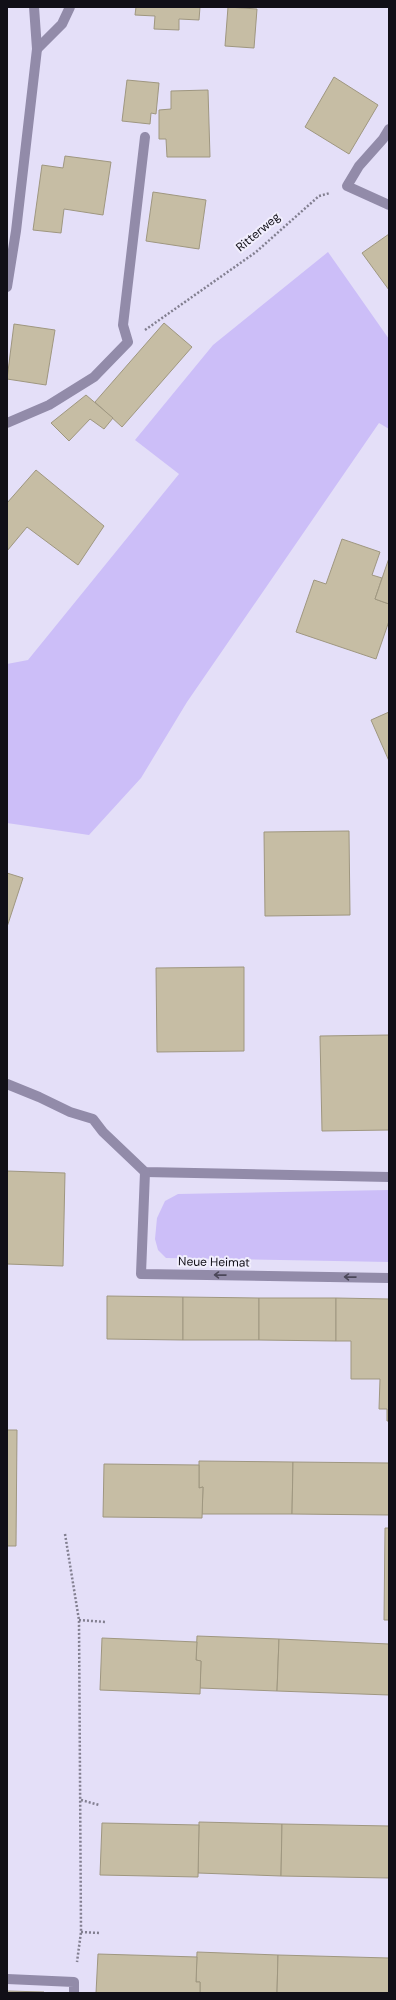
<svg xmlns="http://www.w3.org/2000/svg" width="396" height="2000" font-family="'DM Sans',sans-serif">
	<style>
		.green { fill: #ccbef8 }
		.building { fill: #c6bda4; stroke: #9f9780 }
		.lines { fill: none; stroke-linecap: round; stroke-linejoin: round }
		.path { stroke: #827f90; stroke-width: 2.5; stroke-dasharray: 2 2; stroke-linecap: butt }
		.minor { stroke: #928ba9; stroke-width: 10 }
		.oneway { stroke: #4b4759 }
		.labels { text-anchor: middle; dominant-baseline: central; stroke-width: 4; stroke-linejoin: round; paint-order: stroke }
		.street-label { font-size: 12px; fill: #110f17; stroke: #f1eefd }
	</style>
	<rect width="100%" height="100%" fill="#e4dff8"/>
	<g class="green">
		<path d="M328 252 389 339V429L379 423 187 702 141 778 89 835 7 823V664L28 660 179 474 135 440 213 345Z"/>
		<path d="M389 1190V1262L166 1258 158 1250 155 1239 157 1218 165 1201 178 1194Z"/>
	</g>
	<g class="building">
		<path d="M136 7H200L199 20 179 19V30L154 29 155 16 135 15Z"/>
		<path d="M228 7 257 9 254 48 225 46Z"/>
		<path d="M334 77 378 105 349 154 305 127Z"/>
		<path d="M127 80 159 83 156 114 151 113 150 124 122 121Z"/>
		<path d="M208 90 210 157H167L166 139H159V110L171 109V91Z"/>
		<path d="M65 156 111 162 103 215 64 209 61 233 33 230 42 165 63 168Z"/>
		<path d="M153 192 206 200 199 249 146 241Z"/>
		<path d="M389 234V290L362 253Z"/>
		<path d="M164 323 192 347 122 427 95 402Z"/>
		<path d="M14 324 55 330 46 385 7 379Z"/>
		<path d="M86 395 113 418 104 429 90 419 69 441 51 423Z"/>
		<path d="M36 470 104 526 78 565 27 527 7 551V503Z"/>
		<path d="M342 539 380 552 372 575 382 578 375 599 389 604V621L376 659 296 632 314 580 326 584Z"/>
		<path d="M389 558V604L375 599Z"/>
		<path d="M389 712V761L371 720Z"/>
		<path d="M349 831 350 915 265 916 264 832Z"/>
		<path d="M7 873 23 878 7 927Z"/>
		<path d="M244 967V1051L157 1052 156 968Z"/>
		<path d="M389 1035V1130L322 1131 320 1036Z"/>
		<path d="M7 1171 65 1173 63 1266 7 1264Z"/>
		<path d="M107 1296 183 1297V1340L107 1339Z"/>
		<path d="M183 1297 259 1298V1340H183Z"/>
		<path d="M259 1298H336V1341L259 1340Z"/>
		<path d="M336 1298 389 1299V1421H387V1409H379L380 1379H351V1341H336Z"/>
		<path d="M7 1430H17L16 1546H7Z"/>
		<path d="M199 1461 293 1462 292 1514H202L203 1487 199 1488Z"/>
		<path d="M293 1462 389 1463V1515L292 1514Z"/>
		<path d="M104 1464 199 1465V1488L203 1487 202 1518 103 1517Z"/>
		<path d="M385 1528H389V1620H384Z"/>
		<path d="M197 1636 279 1639 277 1691 200 1688 201 1661 196 1660Z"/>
		<path d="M102 1638 197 1642 196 1660 201 1661 200 1694 100 1690Z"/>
		<path d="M279 1639 389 1644V1695L277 1691Z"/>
		<path d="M199 1822 282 1824 281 1876 198 1873Z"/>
		<path d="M102 1823 199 1825 198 1877 100 1875Z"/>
		<path d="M282 1824 389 1826V1878L281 1876Z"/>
		<path d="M197 1952 278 1955 277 1993H200V1982H196Z"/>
		<path d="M98 1954 197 1957 196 1982H200V1993H96Z"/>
		<path d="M278 1955 389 1958V1993H277Z"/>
		<path d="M7 1991 44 1992V1993H7Z"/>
	</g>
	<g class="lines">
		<g class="path">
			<path d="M145 330 256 252 319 196 330 193"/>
			<path d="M65 1534 79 1620 81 1932 77 1962"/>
			<path d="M79 1620 106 1622"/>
			<path d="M81 1800 99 1805"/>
			<path d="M81 1932 100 1933"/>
		</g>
		<g class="minor">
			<path d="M37 49 62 24 70 7"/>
			<path d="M389 129 383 139 359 166 347 186 389 205"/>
			<path d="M7 287 16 231 37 49 34 7"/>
			<path d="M7 423 49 405 94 377 128 342 123 325 145 137"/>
			<path d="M7 1084 39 1097 70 1112 93 1119 103 1132 145 1172 389 1177"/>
			<path d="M145 1172 141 1274 389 1278"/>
			<path d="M7 1979 74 1982V1993"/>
		</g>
	</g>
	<defs><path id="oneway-shaft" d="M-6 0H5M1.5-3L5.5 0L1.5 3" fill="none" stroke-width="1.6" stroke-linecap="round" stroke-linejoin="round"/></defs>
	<g class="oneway">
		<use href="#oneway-shaft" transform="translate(220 1275) rotate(-179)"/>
		<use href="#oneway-shaft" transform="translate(350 1277) rotate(-179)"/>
	</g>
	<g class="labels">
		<g class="street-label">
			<text transform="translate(258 232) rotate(-40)">Ritterweg</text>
			<text transform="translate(214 1262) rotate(1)">Neue Heimat</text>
		</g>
	</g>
	<rect width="396" height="2000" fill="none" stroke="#110f17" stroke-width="16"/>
</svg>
